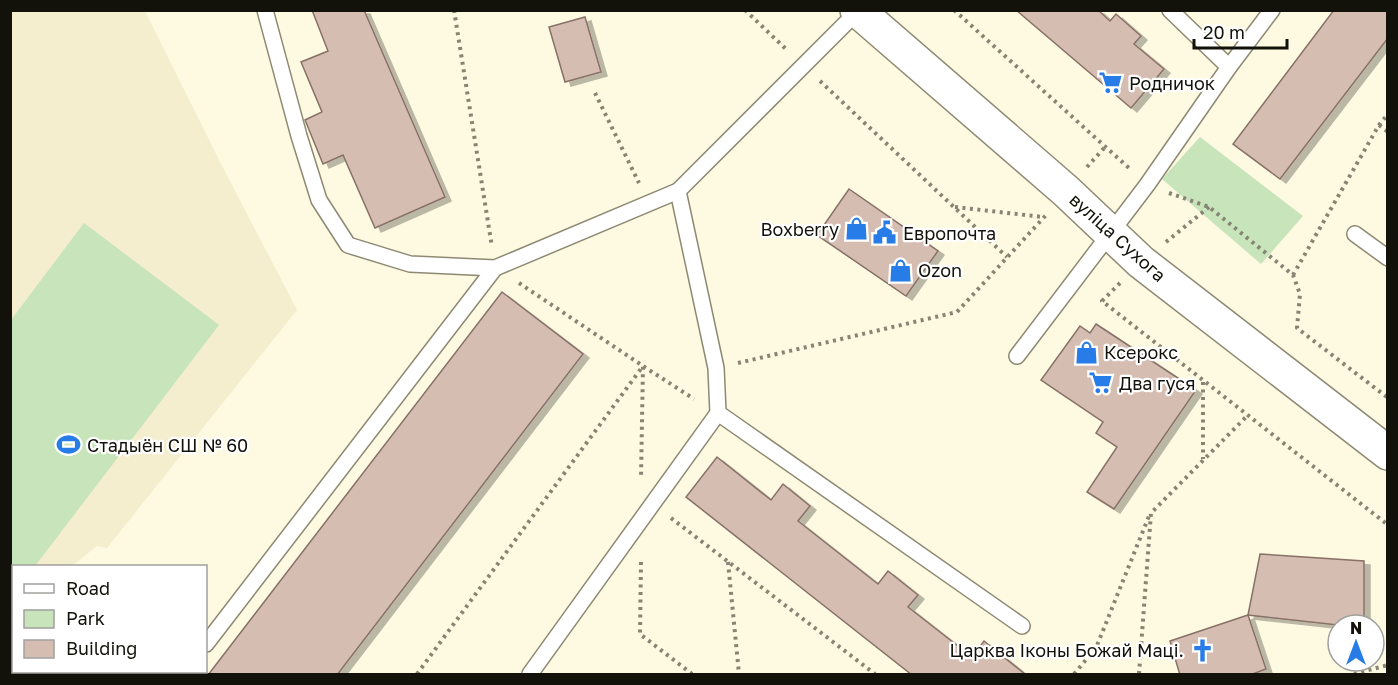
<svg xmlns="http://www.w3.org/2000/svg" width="1398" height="685" font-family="'Golos Text',sans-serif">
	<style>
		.built { fill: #f4edce }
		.green { fill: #c7e4ba }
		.building { fill: #d6bdb2; stroke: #877167; stroke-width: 1.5; filter: url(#shadow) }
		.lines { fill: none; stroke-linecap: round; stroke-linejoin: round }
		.lane-casing { stroke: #8d8973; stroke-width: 18 }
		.secondary-casing { stroke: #8d8973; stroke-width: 36 }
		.path { stroke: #878474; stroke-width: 4; stroke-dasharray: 3 4.5; stroke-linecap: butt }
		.lane { stroke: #fff; stroke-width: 15 }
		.secondary { stroke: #fff; stroke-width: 33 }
		.labels { text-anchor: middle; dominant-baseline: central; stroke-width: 4.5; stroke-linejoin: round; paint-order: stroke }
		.poi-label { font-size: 18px; fill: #13120a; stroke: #fff; text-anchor: start }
		.street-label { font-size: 18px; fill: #13120a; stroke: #fff }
	</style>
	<defs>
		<filter id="shadow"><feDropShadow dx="6" dy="4" stdDeviation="0" flood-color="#0004"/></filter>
	</defs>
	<rect width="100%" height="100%" fill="#fef9e1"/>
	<path class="built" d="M11 11H145L219 160 297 310 107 548 97 546 72 566H14L13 613 11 617Z"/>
	<g class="green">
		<path d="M1200 137 1303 216 1261 264 1162 179Z"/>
		<path d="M84 223 219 325 35 566H14L13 568 10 566 11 320Z"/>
	</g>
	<g class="building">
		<path d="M312 10H364L445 197 375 228 343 155 323 164 305 120 322 112 301 62 328 51Z"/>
		<path d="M1016 10H1098L1110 21 1116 14 1141 36 1134 44 1164 69 1131 108Z"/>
		<path d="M1334 10H1388V38L1280 179 1233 144Z"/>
		<path d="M585 17 601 72 565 82 549 27Z"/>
		<path d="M849 189 938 251 906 296 817 235Z"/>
		<path d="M502 292 583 354 337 675H208Z"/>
		<path d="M1096 324 1196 390 1114 509 1087 492 1117 447 1096 433 1103 422 1041 380 1080 326 1090 333Z"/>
		<path d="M717 457 771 500 783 484 810 506 798 521 878 584 888 571 918 595 908 607 972 657 984 641 1026 675H912L686 497Z"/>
		<path d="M1260 554 1364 561V625H1338L1248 615Z"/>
		<path d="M1248 615 1266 669 1250 675H1180L1170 641Z"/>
	</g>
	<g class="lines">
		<defs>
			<g id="lane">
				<path d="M265 10 299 136 319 200 348 245 410 264 495 268 678 191 858 11"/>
				<path d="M1170 10 1229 67"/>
				<path d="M1355 234 1388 258"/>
				<path d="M1017 356 1147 185 1229 67 1272 10"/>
				<path d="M718 413 1022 626"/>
				<path d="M206 644 495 268"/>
				<path d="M182 674 185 672"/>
				<path d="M530 674 718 413 716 368 678 191"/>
			</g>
			<path id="secondary" d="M857 10 1066 191 1141 262 1388 453"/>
		</defs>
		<use href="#lane" class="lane-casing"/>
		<use href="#secondary" class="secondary-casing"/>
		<g class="path">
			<path d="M454 10 492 247"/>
			<path d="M745 10 788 51"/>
			<path d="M954 10 1130 169"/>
			<path d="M820 81 1007 257"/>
			<path d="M595 93 639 183"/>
			<path d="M1379 125 1388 132"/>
			<path d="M1087 167 1105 147"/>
			<path d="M1169 193 1209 207 1293 275 1300 294 1297 328 1388 398"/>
			<path d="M955 207 1043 217"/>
			<path d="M1166 242 1209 207"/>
			<path d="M1293 275 1379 125 1388 114"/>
			<path d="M519 283 643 366 641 479"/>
			<path d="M1120 283 1102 301 1388 525"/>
			<path d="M738 363 957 312 1047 214"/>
			<path d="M1203 382V459"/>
			<path d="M671 518 875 674"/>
			<path d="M641 562 640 634 692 674"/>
			<path d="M728 562 739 674"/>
			<path d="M417 674 643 366 694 399"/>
			<path d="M1074 674 1096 648 1149 516"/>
			<path d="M1139 674 1151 513 1247 416"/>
			<path d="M1354 674 1388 665"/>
		</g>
		<use href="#lane" class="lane"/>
		<use href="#secondary" class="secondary"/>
	</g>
	<defs>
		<symbol id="supermarket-bare" viewBox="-9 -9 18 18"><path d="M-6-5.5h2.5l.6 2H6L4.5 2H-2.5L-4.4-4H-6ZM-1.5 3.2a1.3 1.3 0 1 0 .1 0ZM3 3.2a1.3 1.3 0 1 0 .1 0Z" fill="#277ce7" stroke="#fff" stroke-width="2.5" paint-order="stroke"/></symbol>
		<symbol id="shop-bare" viewBox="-9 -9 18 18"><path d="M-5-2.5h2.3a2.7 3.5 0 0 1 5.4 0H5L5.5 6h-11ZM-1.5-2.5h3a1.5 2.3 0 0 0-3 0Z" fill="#277ce7" stroke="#fff" stroke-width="2.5" paint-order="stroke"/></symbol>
		<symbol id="civic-bare" viewBox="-9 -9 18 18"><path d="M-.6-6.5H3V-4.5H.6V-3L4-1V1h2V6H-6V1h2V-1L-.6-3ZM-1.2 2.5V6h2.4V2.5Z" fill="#277ce7" stroke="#fff" stroke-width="2.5" paint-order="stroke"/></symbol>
		<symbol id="stadium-bare" viewBox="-9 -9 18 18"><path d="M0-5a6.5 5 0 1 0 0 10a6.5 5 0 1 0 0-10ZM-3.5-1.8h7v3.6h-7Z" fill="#277ce7" stroke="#fff" stroke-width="2.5" paint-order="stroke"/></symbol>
		<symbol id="church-bare" viewBox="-9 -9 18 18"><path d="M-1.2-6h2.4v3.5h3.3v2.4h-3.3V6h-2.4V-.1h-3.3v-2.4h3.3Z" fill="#277ce7" stroke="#fff" stroke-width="2.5" paint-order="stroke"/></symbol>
	</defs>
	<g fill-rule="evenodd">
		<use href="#supermarket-bare" x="1094" y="66" width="33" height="33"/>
		<use href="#shop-bare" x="840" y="212" width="33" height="33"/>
		<use href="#civic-bare" x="868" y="216" width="33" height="33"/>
		<use href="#shop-bare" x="884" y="254" width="33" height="33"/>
		<use href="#shop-bare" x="1070" y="336" width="33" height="33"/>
		<use href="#supermarket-bare" x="1084" y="366" width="33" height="33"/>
		<use href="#stadium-bare" x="52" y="428" width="33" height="33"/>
		<use href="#church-bare" x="1186" y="634" width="33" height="33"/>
	</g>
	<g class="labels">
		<g class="poi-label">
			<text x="1129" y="83">Родничок</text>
			<text x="839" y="229" text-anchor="end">Boxberry</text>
			<text x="903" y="233">Европочта</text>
			<text x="918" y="270">Ozon</text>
			<text x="1104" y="352">Ксерокс</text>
			<text x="1119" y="383">Два гуся</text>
			<text x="87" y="445">Стадыён СШ № 60</text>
			<text x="1184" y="650" text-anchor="end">Царква Іконы Божай Маці.</text>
		</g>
		<g class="street-label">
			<text transform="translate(1118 237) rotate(42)">вуліца Сухога</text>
		</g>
	</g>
	<rect width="1398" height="685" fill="none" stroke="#13120a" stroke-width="24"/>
	<rect x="12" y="565" width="195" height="108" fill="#ffffff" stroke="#a1a09d" stroke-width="1.5"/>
	<rect x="24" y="584" width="30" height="9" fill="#ffffff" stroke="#a1a09d" stroke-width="1.5"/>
	<text x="66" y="595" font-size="18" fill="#13120a">Road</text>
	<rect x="24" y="610" width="30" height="18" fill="#c7e4ba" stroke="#a1a09d" stroke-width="1.5"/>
	<text x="66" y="625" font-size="18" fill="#13120a">Park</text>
	<rect x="24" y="640" width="30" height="18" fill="#d6bdb2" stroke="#a1a09d" stroke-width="1.5"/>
	<text x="66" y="655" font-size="18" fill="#13120a">Building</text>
	<g transform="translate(1356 643)"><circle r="28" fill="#ffffff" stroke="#a1a09d" stroke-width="1.5"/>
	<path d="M0-4.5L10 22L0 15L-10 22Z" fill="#277ce7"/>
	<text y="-9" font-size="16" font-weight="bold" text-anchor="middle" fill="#13120a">N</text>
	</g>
	<path d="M1194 39v9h93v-9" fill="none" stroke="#13120a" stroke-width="3"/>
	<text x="1203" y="39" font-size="18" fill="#13120a" stroke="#ffffff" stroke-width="4.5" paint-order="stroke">20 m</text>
</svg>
